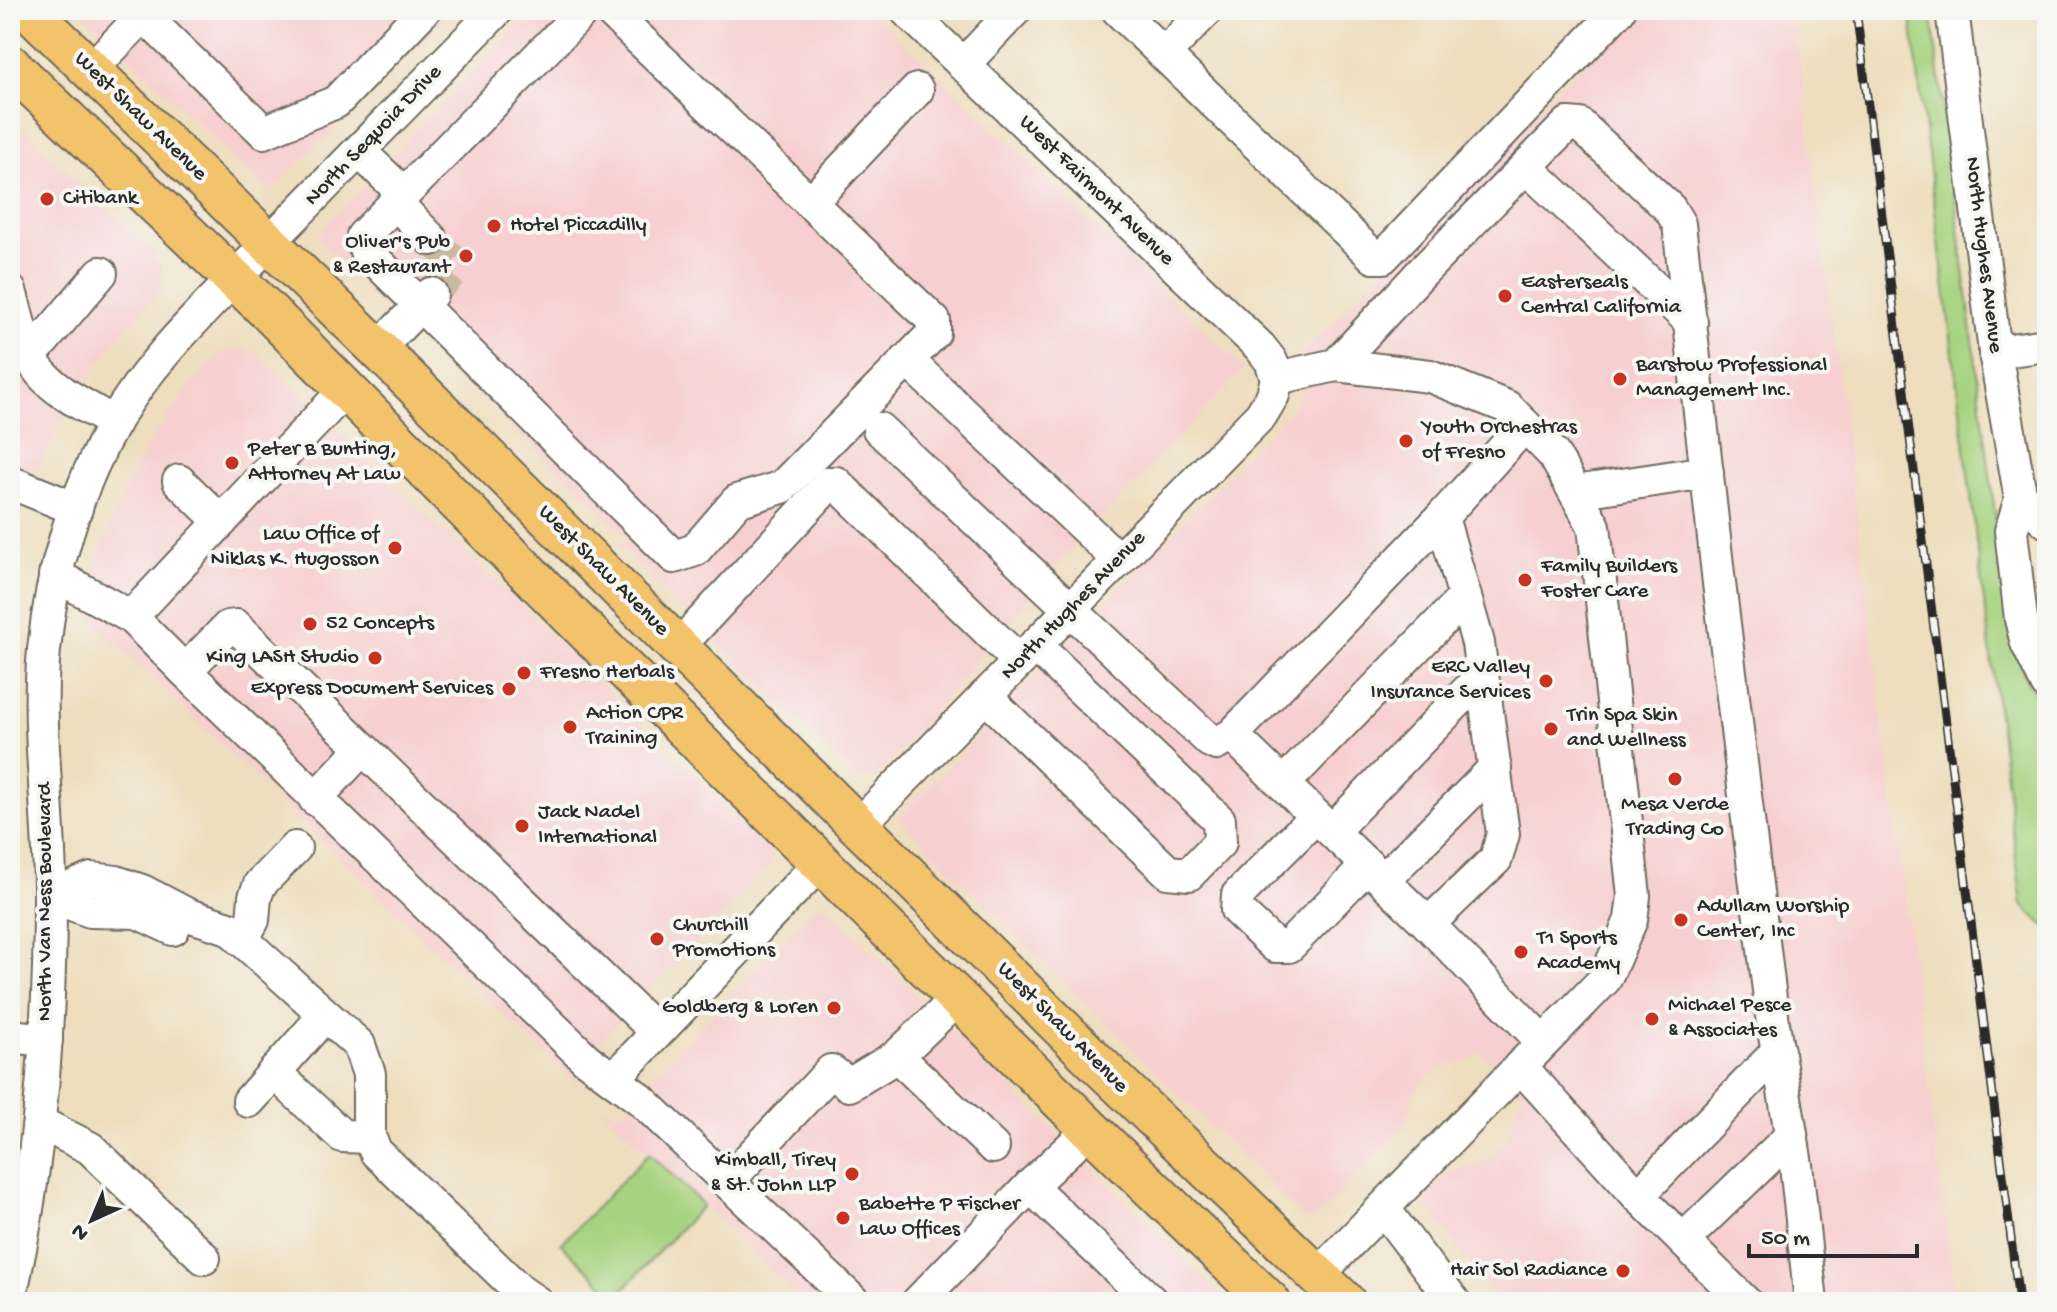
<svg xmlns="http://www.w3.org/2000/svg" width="2057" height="1312" font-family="'Gochi Hand',sans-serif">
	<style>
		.built { fill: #f7cfd0 }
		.green { fill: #a7d380; stroke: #697f56; stroke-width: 2 }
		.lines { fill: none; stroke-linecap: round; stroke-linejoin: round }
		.minor-tunnel { stroke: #c7baa1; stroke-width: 32; stroke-dasharray: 32 16; stroke-linecap: butt }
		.minor-casing { stroke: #6f6a5e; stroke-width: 36 }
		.major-casing { stroke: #6f6a5e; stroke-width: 44 }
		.minor { stroke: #fff; stroke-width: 32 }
		.major { stroke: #f2c36a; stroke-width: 40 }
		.rail-casing { stroke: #2b2b2b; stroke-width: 9 }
		.rail { stroke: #f6f6f2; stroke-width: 6; stroke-dasharray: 18; stroke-linecap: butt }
		.poi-dot { fill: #c8321e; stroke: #f6f6f2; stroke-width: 3 }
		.labels { text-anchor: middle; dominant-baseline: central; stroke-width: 8; stroke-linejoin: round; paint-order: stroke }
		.street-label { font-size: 22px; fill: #2b2b2b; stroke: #f6f6f2 }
		.poi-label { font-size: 22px; fill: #2b2b2b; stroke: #f6f6f2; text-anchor: start }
	</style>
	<rect width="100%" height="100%" fill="#f6f6f2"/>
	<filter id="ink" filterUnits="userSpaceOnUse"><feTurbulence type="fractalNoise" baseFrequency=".0125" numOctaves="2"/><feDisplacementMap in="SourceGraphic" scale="16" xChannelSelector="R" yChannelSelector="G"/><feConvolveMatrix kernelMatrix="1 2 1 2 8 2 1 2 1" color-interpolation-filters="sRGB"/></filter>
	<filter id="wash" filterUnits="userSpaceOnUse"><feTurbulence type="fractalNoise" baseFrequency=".006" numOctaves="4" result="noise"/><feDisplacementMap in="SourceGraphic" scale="32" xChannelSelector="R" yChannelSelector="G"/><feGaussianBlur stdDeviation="1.8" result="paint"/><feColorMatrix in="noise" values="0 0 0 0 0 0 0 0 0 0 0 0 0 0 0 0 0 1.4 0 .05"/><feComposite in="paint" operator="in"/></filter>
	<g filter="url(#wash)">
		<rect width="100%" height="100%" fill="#eedebe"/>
		<g class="built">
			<path d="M79 10H452L277 186 270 189 263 186Z"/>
			<path d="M532 10H870L1245 369 1067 554 877 778H857L682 609 618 546 628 536 322 243 319 236 322 229Z"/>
			<path d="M1634 10H1793L1956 1302H1498L1426 1206 1425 1200 1426 1195 1445 1176 1456 1170 1482 1163 1499 1150 1508 1135 1515 1108 1524 1096 1480 1052 1467 1061 1441 1068 1426 1078 1414 1093 1406 1122 1397 1136 1319 1215 1308 1219 1303 1217 904 824 901 819 903 813 1293 408 1306 381 1304 352Z"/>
			<path d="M10 117 154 254 162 269V281L158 293 117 340 88 379 63 420 38 471 34 472 10 462Z"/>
			<path d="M237 348 255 352 322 415 542 626 772 853 773 863 599 1042 588 1045 574 1060V1078L579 1087 88 617 92 584 103 544 131 476 151 440 194 381 219 354Z"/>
			<path d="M816 906H826L1228 1302H804L600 1107 618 1113 635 1106 644 1085Z"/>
		</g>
		<g class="green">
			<path d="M1910 10H1931L2011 640 2027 682 2047 710V928L2022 905Z"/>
			<path d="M649 1153 703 1205 616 1297 561 1244Z"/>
		</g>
	</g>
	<g filter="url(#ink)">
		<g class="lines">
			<path class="minor-tunnel" d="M431 239 458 266 431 294"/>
			<defs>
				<g id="minor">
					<path d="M138 10 264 132 336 102 424 10"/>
					<path d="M584 10 363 236 366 251 674 557 695 550 737 501 782 487 934 333V321L609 10"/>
					<path d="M906 10 1260 347 1271 361 1277 378"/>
					<path d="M1118 10 1374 257H1383L1619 10"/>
					<path d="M1952 10 1995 352 2021 499 2011 531 2021 619 2027 643 2047 684"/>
					<path d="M1164 54 1207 10"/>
					<path d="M963 65 1015 10"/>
					<path d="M92 68 149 10"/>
					<path d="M359 151 404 194"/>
					<path d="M1526 167 1691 322"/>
					<path d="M396 203 431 239"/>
					<path d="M810 203 917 90"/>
					<path d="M10 291C18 317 23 352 41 373 60 395 90 408 114 423"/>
					<path d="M378 349 431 294"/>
					<path d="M1995 352 2047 345"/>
					<path d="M31 355 101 273"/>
					<path d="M907 360 1119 560"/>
					<path d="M1336 365 1421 273 1568 124 1580 125 1670 209 1679 224 1719 583 1773 1023 1796 1165 1811 1302"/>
					<path d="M1277 378 1336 365 1430 376 1507 407 1554 455 1594 526 1634 896 1631 920 1605 979 1317 1276"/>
					<path d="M346 389 131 617 185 671 228 627 236 626 657 1032"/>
					<path d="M879 429 1210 741 1216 744 1232 735 1442 517 1478 643 1503 834 1496 859 1428 924 1543 1042"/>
					<path d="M179 481 221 522"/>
					<path d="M10 482 76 509"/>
					<path d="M1575 492 1707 472"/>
					<path d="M2021 499 2047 522"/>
					<path d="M1442 517 1525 425"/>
					<path d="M55 575 131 617"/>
					<path d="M679 646 830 483H836L1019 661"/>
					<path d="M185 671 586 1059 640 1099 853 1301"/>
					<path d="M985 696 1168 872 1189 874 1220 842 1219 820 1035 645"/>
					<path d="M1232 735 1428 924"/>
					<path d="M1283 784 1465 597"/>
					<path d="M315 799 362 749"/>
					<path d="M1316 816 1238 895 1237 910 1275 946H1289L1368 865"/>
					<path d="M858 826 1261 415 1273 395 1277 378"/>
					<path d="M1332 831 1482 676"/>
					<path d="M1383 880 1495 768"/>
					<path d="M50 896 92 879 116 882 142 891 188 915 229 928 359 1045 369 1074V1137L376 1152 520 1291 536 1302"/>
					<path d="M50 896 90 911 137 912 173 929"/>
					<path d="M242 940 253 920 255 897 260 884 295 848"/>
					<path d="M958 998 897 1056 993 1147"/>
					<path d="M10 1036 46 1040"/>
					<path d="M1520 1066 1638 1196 1745 1302"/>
					<path d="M274 1072 342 1136 369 1137"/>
					<path d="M613 1079 821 862"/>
					<path d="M249 1101 325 1015"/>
					<path d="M40 1123 90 1148 204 1258"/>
					<path d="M728 1181 831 1071 849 1085 897 1056"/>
					<path d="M1030 1186 1152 1302"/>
					<path d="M1638 1196 1778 1051"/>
					<path d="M1383 1208 1454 1302"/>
					<path d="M1683 1240 1791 1136"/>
					<path d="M10 1296C40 1166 50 1031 50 898 51 816 36 732 44 650 51 571 76 490 115 421 151 359 207 307 257 255 336 173 417 92 497 10"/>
					<path d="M918 1302 1030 1186 1090 1129"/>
				</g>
				<g id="major">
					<path d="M29 10 378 349 1098 1064 1345 1302"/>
					<path d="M10 65 268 311 573 618 1090 1129 1270 1302"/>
				</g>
			</defs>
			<use href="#minor" class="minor-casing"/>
			<use href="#major" class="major-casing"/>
			<use href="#minor" class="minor"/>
			<use href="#major" class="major"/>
			<defs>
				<path id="rail" d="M1856 10 2019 1302"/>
			</defs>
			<use href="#rail" class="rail-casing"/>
			<use href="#rail" class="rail"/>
		</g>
	</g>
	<g class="poi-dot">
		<circle cx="47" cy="199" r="8"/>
		<circle cx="494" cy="226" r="8"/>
		<circle cx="466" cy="256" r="8"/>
		<circle cx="1505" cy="296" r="8"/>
		<circle cx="1620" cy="379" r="8"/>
		<circle cx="1406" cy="441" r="8"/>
		<circle cx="232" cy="463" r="8"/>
		<circle cx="395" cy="548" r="8"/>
		<circle cx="1525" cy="580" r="8"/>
		<circle cx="310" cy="624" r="8"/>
		<circle cx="375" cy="658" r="8"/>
		<circle cx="524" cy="673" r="8"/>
		<circle cx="1546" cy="681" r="8"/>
		<circle cx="509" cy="689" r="8"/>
		<circle cx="570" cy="727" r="8"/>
		<circle cx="1551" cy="729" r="8"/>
		<circle cx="1675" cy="779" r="8"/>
		<circle cx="522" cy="826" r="8"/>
		<circle cx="1681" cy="920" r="8"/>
		<circle cx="657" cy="939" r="8"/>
		<circle cx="1521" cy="952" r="8"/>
		<circle cx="834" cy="1008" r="8"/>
		<circle cx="1652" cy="1019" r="8"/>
		<circle cx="852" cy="1174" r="8"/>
		<circle cx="843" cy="1218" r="8"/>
		<circle cx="1623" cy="1271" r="8"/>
	</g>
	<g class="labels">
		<g class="street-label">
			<text transform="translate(140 117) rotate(44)">West Shaw Avenue</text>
			<text transform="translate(374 136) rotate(-46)">North Sequoia Drive</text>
			<text transform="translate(1096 191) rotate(44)">West Fairmont Avenue</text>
			<text transform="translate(1983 255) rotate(83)">North Hughes Avenue</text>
			<text transform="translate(603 571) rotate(45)">West Shaw Avenue</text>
			<text transform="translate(1074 606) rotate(-46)">North Hughes Avenue</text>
			<text transform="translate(46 902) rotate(-90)">North Van Ness Boulevard</text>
			<text transform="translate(1062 1028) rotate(45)">West Shaw Avenue</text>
		</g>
		<g class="poi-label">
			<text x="63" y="199">Citibank</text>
			<text x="510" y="226">Hotel Piccadilly</text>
			<text x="450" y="243" text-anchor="end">Oliver's Pub<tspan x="450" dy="25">&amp; Restaurant</tspan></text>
			<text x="1521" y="283">Easterseals<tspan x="1521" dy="25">Central California</tspan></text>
			<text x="1636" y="366">Barstow Professional<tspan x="1636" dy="25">Management Inc.</tspan></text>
			<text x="1422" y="428">Youth Orchestras<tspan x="1422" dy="25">of Fresno</tspan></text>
			<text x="248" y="450">Peter B Bunting,<tspan x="248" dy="25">Attorney At Law</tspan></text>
			<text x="379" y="535" text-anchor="end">Law Office of<tspan x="379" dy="25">Niklas K. Hugosson</tspan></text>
			<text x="1541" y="567">Family Builders<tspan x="1541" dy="25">Foster Care</tspan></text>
			<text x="326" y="624">52 Concepts</text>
			<text x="359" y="658" text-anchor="end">King LASH Studio</text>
			<text x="1530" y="668" text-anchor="end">ERC Valley<tspan x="1530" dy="25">Insurance Services</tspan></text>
			<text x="540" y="673">Fresno Herbals</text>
			<text x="493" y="689" text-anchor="end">Express Document Services</text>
			<text x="586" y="714">Action CPR<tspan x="586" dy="25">Training</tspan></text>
			<text x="1567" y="716">Trin Spa Skin<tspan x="1567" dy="25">and Wellness</tspan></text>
			<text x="1675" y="805" text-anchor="middle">Mesa Verde<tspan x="1675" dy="25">Trading Co</tspan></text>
			<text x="538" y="813">Jack Nadel<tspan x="538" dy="25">International</tspan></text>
			<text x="1697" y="907">Adullam Worship<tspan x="1697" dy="25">Center, Inc</tspan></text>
			<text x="673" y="926">Churchill<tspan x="673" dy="25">Promotions</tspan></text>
			<text x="1537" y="939">T1 Sports<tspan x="1537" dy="25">Academy</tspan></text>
			<text x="1668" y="1006">Michael Pesce<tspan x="1668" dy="25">&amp; Associates</tspan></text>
			<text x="818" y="1008" text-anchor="end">Goldberg &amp; Loren</text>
			<text x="836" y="1161" text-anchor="end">Kimball, Tirey<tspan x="836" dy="25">&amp; St. John LLP</tspan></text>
			<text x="859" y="1205">Babette P Fischer<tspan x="859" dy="25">Law Offices</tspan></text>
			<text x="1607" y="1271" text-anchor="end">Hair Sol Radiance</text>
		</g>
	</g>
	<rect width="2057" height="1312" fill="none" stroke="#f6f6f2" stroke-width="40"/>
	<g transform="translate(92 1220) rotate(224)" stroke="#f6f6f2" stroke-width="6" paint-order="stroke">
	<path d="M0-6L14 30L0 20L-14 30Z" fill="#2b2b2b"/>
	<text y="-12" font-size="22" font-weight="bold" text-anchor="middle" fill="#2b2b2b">N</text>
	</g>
	<path d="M1749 1244v12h168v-12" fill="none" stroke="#2b2b2b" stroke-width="4"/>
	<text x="1761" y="1244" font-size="24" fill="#2b2b2b" stroke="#f6f6f2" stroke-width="6" paint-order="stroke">50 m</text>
</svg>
